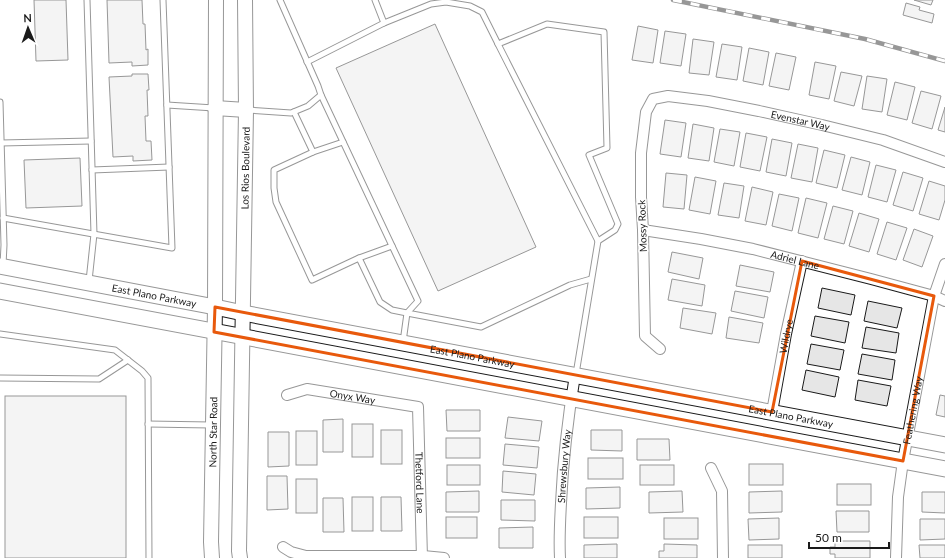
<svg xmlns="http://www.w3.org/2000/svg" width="945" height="558" font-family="Lato,sans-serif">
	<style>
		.building { fill: #e6e6e6; stroke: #1a1a1a }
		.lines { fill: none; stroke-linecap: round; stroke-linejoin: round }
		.lane-casing { stroke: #1a1a1a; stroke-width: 7 }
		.street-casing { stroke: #1a1a1a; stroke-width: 12 }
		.secondary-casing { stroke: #1a1a1a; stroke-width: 16 }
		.primary-casing { stroke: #1a1a1a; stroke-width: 17 }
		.lane { stroke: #fff; stroke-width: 5 }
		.street { stroke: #fff; stroke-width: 10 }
		.secondary { stroke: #fff; stroke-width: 14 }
		.primary { stroke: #fff; stroke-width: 15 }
		.rail-casing { stroke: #1a1a1a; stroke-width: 4.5 }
		.rail { stroke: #fff; stroke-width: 3; stroke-dasharray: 9; stroke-linecap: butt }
		.marked { fill: none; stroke: #e8590c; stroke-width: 3; stroke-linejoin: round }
		.labels { text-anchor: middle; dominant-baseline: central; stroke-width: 3; stroke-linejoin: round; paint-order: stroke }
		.street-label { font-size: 10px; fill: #1a1a1a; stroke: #fff }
	</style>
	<rect width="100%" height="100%" fill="#fff"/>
	<g class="building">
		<path d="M34 0H66L68 60 36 61Z"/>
		<path d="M107 0H142L143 24H145L146 50 148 49V65L132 66V62L109 63Z"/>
		<path d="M914 0H933L931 5Z"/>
		<path d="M906 3 920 7 919 10 934 14 932 23 903 15Z"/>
		<path d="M435 24 536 247 438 291 336 68Z"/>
		<path d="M638 26 658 30 653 63 632 60Z"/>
		<path d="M665 31 686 34 681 66 660 63Z"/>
		<path d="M693 39 714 42 709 75 689 73Z"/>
		<path d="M722 44 742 47 737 80 716 77Z"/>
		<path d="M749 48 769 52 763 85 743 81Z"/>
		<path d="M776 53 796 57 789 90 769 86Z"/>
		<path d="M815 62 836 66 829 99 809 95Z"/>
		<path d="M841 72 862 76 854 106 834 101Z"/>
		<path d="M132 74H148L149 90H147L148 116H145L146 141H151L152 160 133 161V156L113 157 109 77 132 76Z"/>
		<path d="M867 76 887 79 882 112 862 109Z"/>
		<path d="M895 82 915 87 907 120 887 115Z"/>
		<path d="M921 91 941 96 932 129 912 123Z"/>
		<path d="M945 107V132L938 130Z"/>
		<path d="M665 120 686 123 681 157 660 154Z"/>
		<path d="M693 124 714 128 709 161 688 158Z"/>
		<path d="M720 129 740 132 734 166 714 162Z"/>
		<path d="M746 133 767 137 760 171 740 167Z"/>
		<path d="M772 139 792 143 786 176 766 172Z"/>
		<path d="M798 144 818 148 812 182 791 178Z"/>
		<path d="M824 150 845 155 837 188 816 183Z"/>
		<path d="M851 157 870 162 862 195 842 190Z"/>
		<path d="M80 158 82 206 26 208 24 160Z"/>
		<path d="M876 165 896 170 887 202 868 197Z"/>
		<path d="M903 172 923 178 913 211 893 205Z"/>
		<path d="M666 173 687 175 684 209 663 207Z"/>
		<path d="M695 177 716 181 710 214 689 210Z"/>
		<path d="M929 181 945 186V200L939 220 919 214Z"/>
		<path d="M724 183 744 186 739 218 718 215Z"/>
		<path d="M752 187 773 192 766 225 745 221Z"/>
		<path d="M779 194 799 198 792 231 772 226Z"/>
		<path d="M806 198 827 203 818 238 798 233Z"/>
		<path d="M833 206 853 211 844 244 824 239Z"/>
		<path d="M859 213 879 219 869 252 849 246Z"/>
		<path d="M887 222 907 228 896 260 877 254Z"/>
		<path d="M914 229 933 236 922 267 903 260Z"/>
		<path d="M672 252 703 258 699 279 668 272Z"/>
		<path d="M740 265 774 272 770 292 736 286Z"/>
		<path d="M672 279 705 285 702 306 668 300Z"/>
		<path d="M822 288 855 295 851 315 818 308Z"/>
		<path d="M735 291 768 297 764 318 731 311Z"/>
		<path d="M868 301 902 308 897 328 864 321Z"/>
		<path d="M683 308 716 313 712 334 680 328Z"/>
		<path d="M815 316 849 322 845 343 811 336Z"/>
		<path d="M729 317 763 323 759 343 726 338Z"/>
		<path d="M866 327 899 333 896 353 862 348Z"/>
		<path d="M811 344 844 350 840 370 807 364Z"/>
		<path d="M862 354 895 360 892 380 858 374Z"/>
		<path d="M806 370 839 377 835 397 802 390Z"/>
		<path d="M858 380 891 386 887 406 855 400Z"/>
		<path d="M940 395 945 396V417L936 415Z"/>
		<rect x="5" y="396" width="121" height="162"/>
		<path d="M446 410H480V431H447Z"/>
		<path d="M508 417 542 421 539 441 505 438Z"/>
		<path d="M343 419V452H323V420Z"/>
		<rect x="352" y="424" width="21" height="33"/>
		<rect x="381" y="430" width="21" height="34"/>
		<path d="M591 430H622V451L591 450Z"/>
		<rect x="296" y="431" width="21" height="34"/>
		<path d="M268 432H289V466L268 467Z"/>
		<rect x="446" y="438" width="34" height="20"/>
		<path d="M637 439H669L670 460H637Z"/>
		<path d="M505 444 539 447 537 468 503 465Z"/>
		<rect x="588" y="458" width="35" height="21"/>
		<rect x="749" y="464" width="34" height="21"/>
		<rect x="447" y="465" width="33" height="20"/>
		<rect x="640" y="465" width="34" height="20"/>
		<path d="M503 471 536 474 534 495 502 492Z"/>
		<path d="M267 476H287L288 509 267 510Z"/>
		<rect x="296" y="479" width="21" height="34"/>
		<rect x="837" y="484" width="34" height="21"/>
		<path d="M620 487V508L586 509V488Z"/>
		<path d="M479 491V512H446V492Z"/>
		<path d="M682 491 683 512 649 513V492Z"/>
		<path d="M782 491V512L749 513V492Z"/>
		<path d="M922 492H945V513L922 512Z"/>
		<rect x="352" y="497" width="21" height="34"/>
		<path d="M381 497H401L402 531H381Z"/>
		<path d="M323 498H343L344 532H323Z"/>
		<path d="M501 500H535V521L501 520Z"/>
		<path d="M836 511H869V532H837Z"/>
		<rect x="446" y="517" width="31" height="21"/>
		<rect x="584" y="517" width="34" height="21"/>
		<rect x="664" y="518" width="34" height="21"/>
		<path d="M779 518V539L749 540 748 519Z"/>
		<path d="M920 519H945V539L920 540Z"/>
		<path d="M533 527V548H499V528Z"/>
		<path d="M835 541H870V558H835V554H830V547H835Z"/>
		<path d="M617 544V558H584V545Z"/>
		<path d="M664 544 697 545V558H659V551H664Z"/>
		<rect x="748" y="545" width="34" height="13"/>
		<path d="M919 545H945V558H920Z"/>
	</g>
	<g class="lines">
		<defs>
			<g id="lane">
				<path d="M87 0 94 234 89 281"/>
				<path d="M375 0 384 23 431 4 446 2 470 6 482 12 498 44 547 24 604 32 607 148 589 155 618 224 615 230 598 241 576 374"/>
				<path d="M498 44 598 241"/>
				<path d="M307 62 384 23"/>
				<path d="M0 102 4 245 3 265"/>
				<path d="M167 105 214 108"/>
				<path d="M247 110 291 113 308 106 321 95 318 86 280 0"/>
				<path d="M294 112 313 152 274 170V188L276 202 312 280 359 258 380 302 392 310 407 313 418 301 321 95"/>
				<path d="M1 143 91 141"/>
				<path d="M313 152 343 142"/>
				<path d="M92 170 169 167"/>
				<path d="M3 218 172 248 163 0"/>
				<path d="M359 258 392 246"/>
				<path d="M0 334 115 350 142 371 148 378 149 558"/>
				<path d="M403 342 407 313 481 327 570 285 591 279"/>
				<path d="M0 378 99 379 128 360"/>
				<path d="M148 424 211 425"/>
			</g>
			<g id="street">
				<path id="s1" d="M643 230 701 239 753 249 871 279 934 296 945 301"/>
				<path id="s2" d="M660 349 645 336 643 230 641 197V153L646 112 653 99 668 96 708 101 759 111 822 125 883 140 945 162"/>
				<path id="s3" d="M287 395 307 389 418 407 422 558"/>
				<path id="s4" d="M772 412 786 334 802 261"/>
				<path d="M711 468 722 491 723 558"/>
				<path d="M283 547 291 552 306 556H423L444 558"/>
				<path id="s5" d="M560 558C559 540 560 521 561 503 563 460 568 417 575 375"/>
				<path id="s6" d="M896 558 898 497 903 461 934 296 945 264"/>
			</g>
			<g id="secondary">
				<path d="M215 108 246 110"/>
				<path id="s7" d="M212 558 211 542 215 307 216 0"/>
				<path id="s8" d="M240 558 239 551 246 110 245 0"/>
			</g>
			<g id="primary">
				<path id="s9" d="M0 266 215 307 243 313 945 445"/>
				<path d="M0 291 945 469"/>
			</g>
		</defs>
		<use href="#lane" class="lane-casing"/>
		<use href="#street" class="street-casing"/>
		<use href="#secondary" class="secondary-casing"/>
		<use href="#primary" class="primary-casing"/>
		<use href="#lane" class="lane"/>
		<use href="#street" class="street"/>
		<use href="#secondary" class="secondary"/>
		<use href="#primary" class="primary"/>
		<defs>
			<path id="rail" d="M673 0 865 39 945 61"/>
		</defs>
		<use href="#rail" class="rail-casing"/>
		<use href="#rail" class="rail"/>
	</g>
	<path d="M0 0H945V558H0ZM802 261 934 296 903 461 214 332 215 307 772 412Z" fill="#fff" fill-opacity=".55" fill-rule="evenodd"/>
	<path class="marked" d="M802 261 934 296 903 461 214 332 215 307 772 412Z"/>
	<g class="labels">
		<g class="street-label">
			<text stroke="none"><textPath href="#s2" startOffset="409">Evenstar Way</textPath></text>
			<text stroke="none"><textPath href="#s8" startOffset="390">Los Rios Boulevard</textPath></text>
			<text transform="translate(642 226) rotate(-92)">Mossy Rock</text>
			<text stroke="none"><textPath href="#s1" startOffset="155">Adriel Lane</textPath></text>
			<text stroke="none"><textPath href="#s9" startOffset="157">East Plano Parkway</textPath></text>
			<text stroke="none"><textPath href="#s4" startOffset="77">Wildrye</textPath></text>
			<text stroke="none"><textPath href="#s9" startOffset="481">East Plano Parkway</textPath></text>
			<text stroke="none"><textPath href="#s3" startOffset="67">Onyx Way</textPath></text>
			<text stroke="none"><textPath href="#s6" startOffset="149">Feathering Way</textPath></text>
			<text stroke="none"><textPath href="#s9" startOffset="805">East Plano Parkway</textPath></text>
			<text stroke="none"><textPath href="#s7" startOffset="126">North Star Road</textPath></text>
			<text stroke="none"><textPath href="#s5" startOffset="92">Shrewsbury Way</textPath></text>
			<text stroke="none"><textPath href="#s3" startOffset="209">Thetford Lane</textPath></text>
		</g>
	</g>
	<g transform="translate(28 28) rotate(358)" stroke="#ffffff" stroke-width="3" paint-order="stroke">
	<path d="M0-3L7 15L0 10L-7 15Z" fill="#1a1a1a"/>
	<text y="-6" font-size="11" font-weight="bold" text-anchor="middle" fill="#1a1a1a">N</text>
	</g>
	<path d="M809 542v6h80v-6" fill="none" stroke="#1a1a1a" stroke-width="2"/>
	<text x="815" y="542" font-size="12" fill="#1a1a1a" stroke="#ffffff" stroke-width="3" paint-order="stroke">50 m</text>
</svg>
